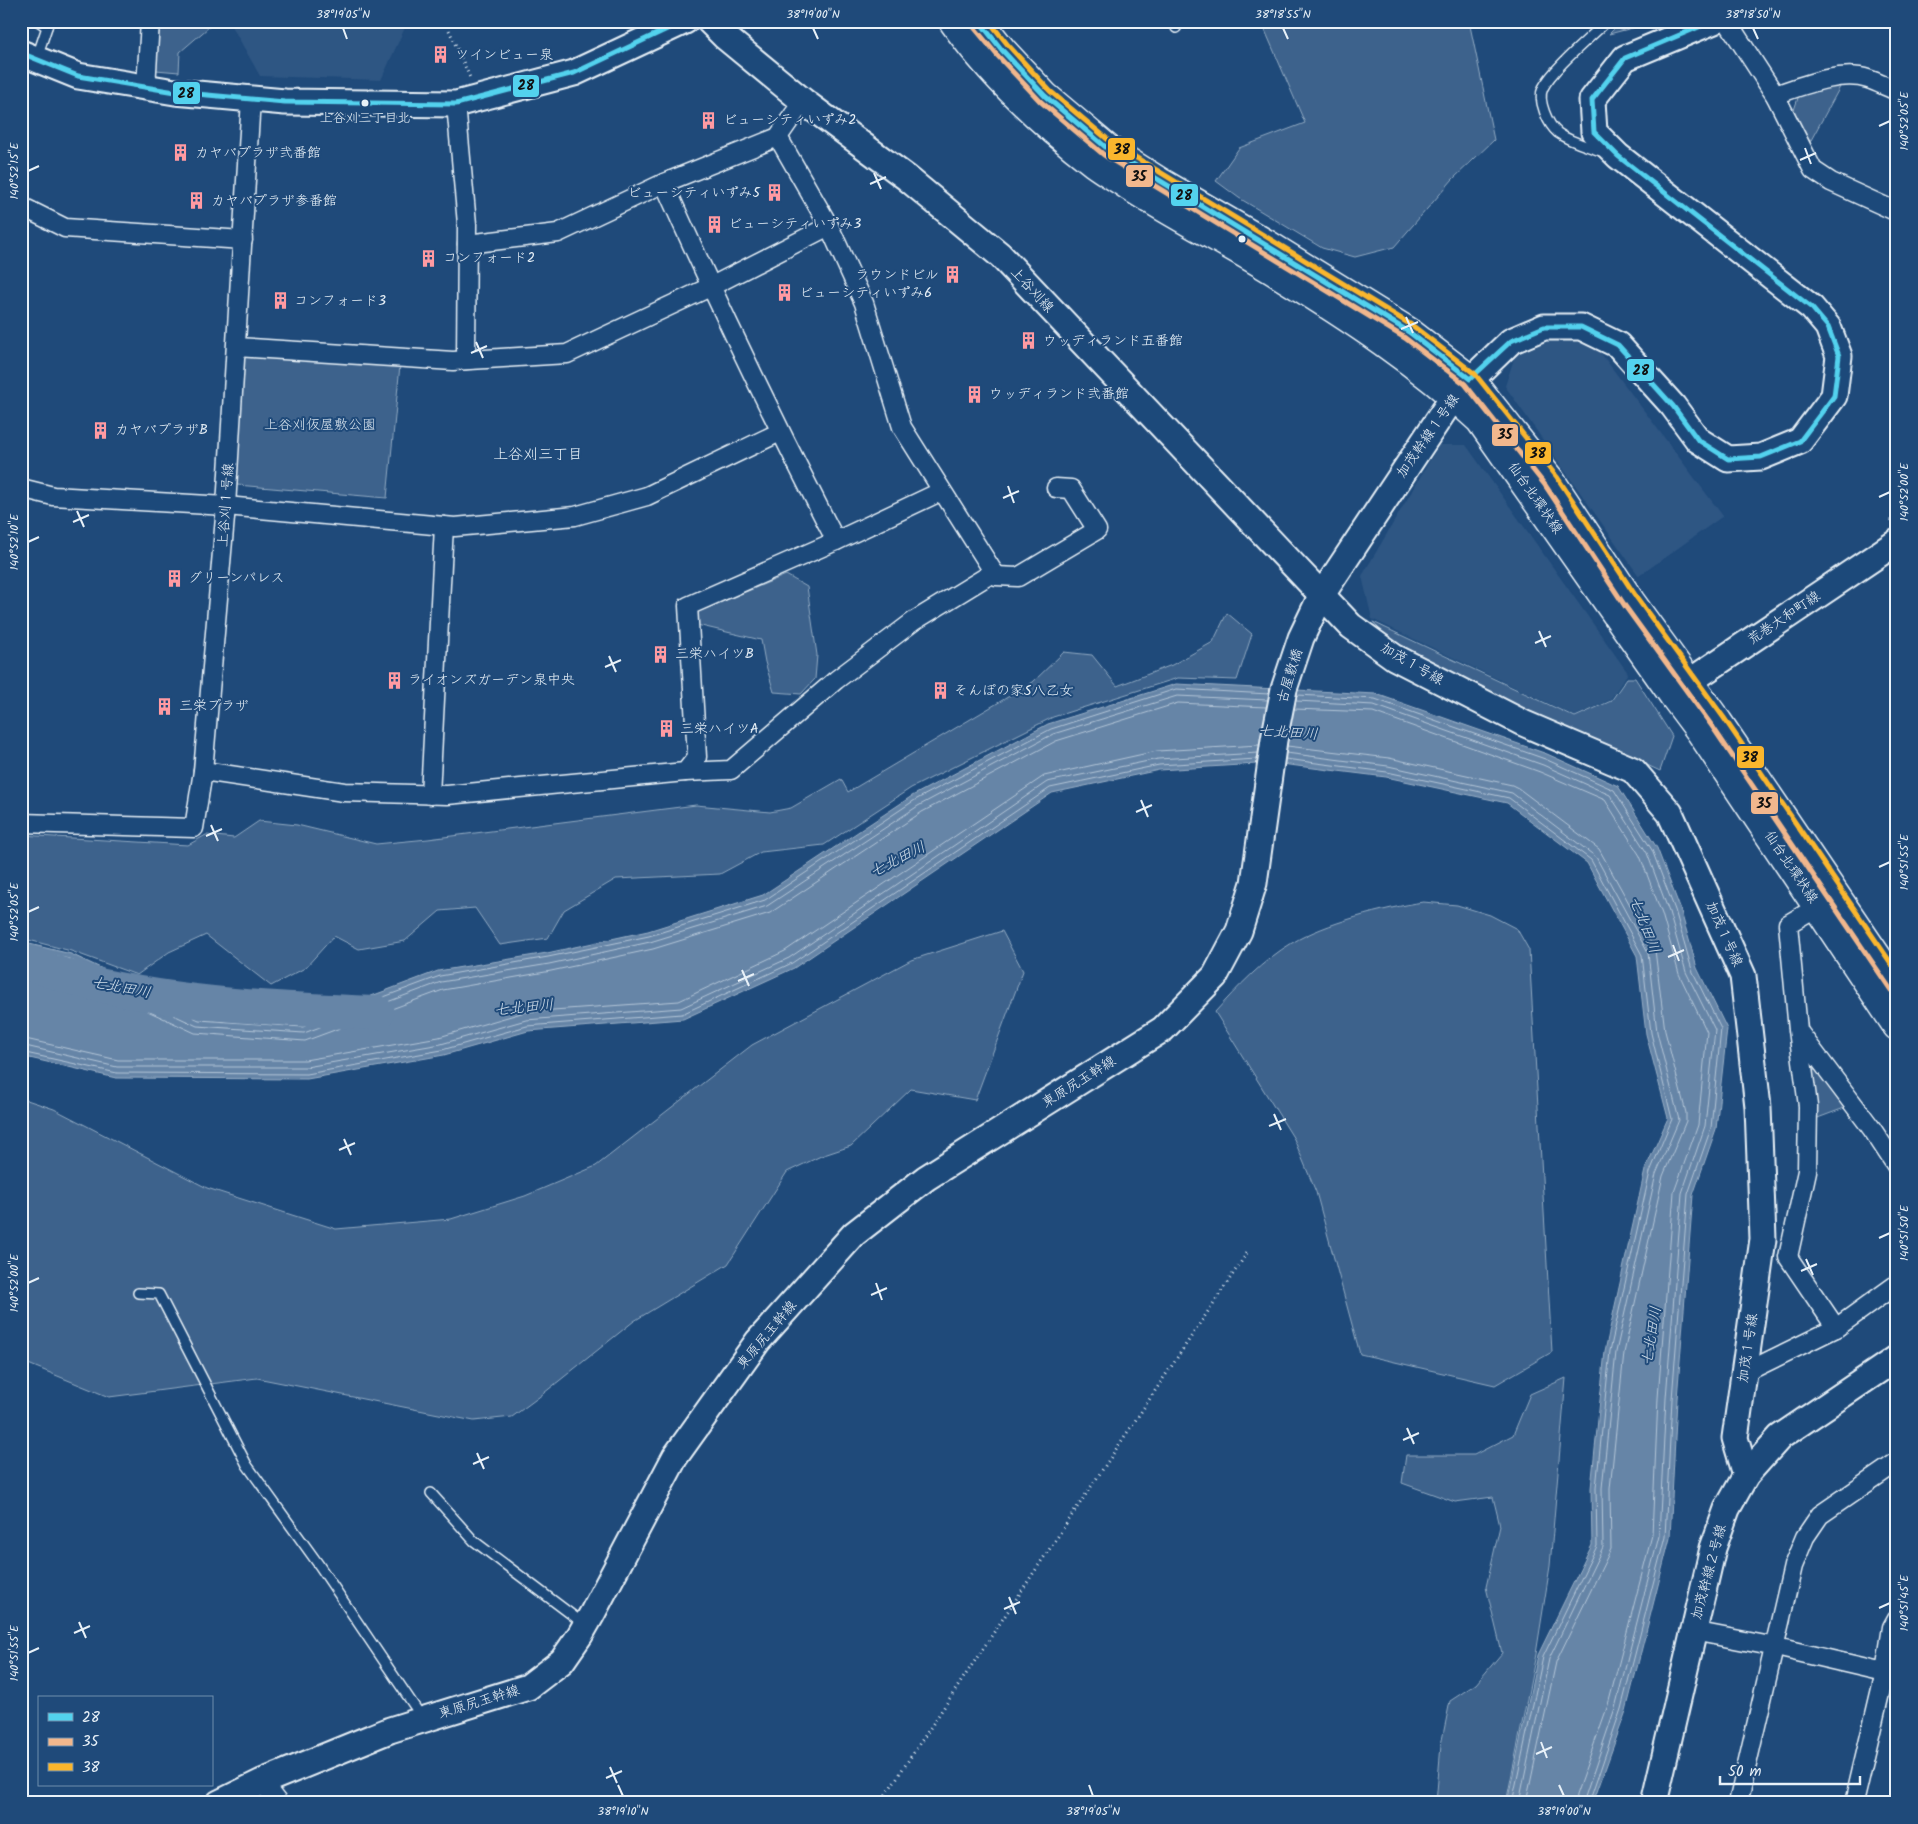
<svg xmlns="http://www.w3.org/2000/svg" width="1918" height="1824" font-family="Kalam,'Klee One',sans-serif">
	<style>
		.built { fill: #2e5683 }
		.green { fill: #3c628c; stroke: #92aac2 }
		.water { fill: #6685a7; stroke: #9ab0c7 }
		.lines { fill: none; stroke-linecap: round; stroke-linejoin: round }
		.shore { stroke: #b4c6d8; stroke-width: 1 }
		.river { stroke: #6685a7; stroke-width: 34 }
		.lane-casing { stroke: #e8f1f8; stroke-width: 12 }
		.street-casing { stroke: #e8f1f8; stroke-width: 21 }
		.secondary-casing { stroke: #e8f1f8; stroke-width: 29 }
		.primary-casing { stroke: #e8f1f8; stroke-width: 31 }
		.path { stroke: #e8f1f8; stroke-width: 3; stroke-dasharray: 1 4; stroke-linecap: butt }
		.lane { stroke: #1f4a7a; stroke-width: 9 }
		.street { stroke: #1f4a7a; stroke-width: 18 }
		.secondary { stroke: #1f4a7a; stroke-width: 25 }
		.primary { stroke: #1f4a7a; stroke-width: 28 }
		.bus-1-casing { stroke: #1f4a7a; stroke-width: 9 }
		.bus-2-casing { stroke: #1f4a7a; stroke-width: 9 }
		.bus-3-casing { stroke: #1f4a7a; stroke-width: 9 }
		.bus-1 { stroke: #53d2ee; stroke-width: 5 }
		.bus-2 { stroke: #f1b78d; stroke-width: 5 }
		.bus-3 { stroke: #fab62d; stroke-width: 5 }
		.ticks { fill: none; stroke: #e8f1f8; stroke-width: 2 }
		.bus-dot { fill: #e8f1f8; stroke: #1f4a7a; stroke-width: 2 }
		.labels { text-anchor: middle; dominant-baseline: central; stroke-width: 4; stroke-linejoin: round; paint-order: stroke }
		.bus-label { font-size: 13px; fill: #e8f1f8; stroke: #1f4a7a }
		.poi-label { font-size: 14px; fill: #e8f1f8; stroke: #1f4a7a; text-anchor: start }
		.street-label { font-size: 14px; fill: #e8f1f8; stroke: #1f4a7a }
		.park-label { font-size: 14px; fill: #d7e3ed; stroke: #1f4a7a }
		.neighbourhood-label { font-size: 15px; fill: #e8f1f8; stroke: #1f4a7a }
		.water-label { font-size: 15px; font-style: italic; fill: #d4e1ec; stroke: #1f4a7a }
		.line-badge { stroke: #1f4a7a; stroke-width: 2 }
		.pale-badge-label { font-size: 14px; text-anchor: middle; font-weight: bold; fill: #111 }
		.neatline { fill: none; stroke: #e8f1f8; stroke-width: 2 }
		.ticks-label { font-size: 12px; text-anchor: middle; fill: #e8f1f8 }
	</style>
	<rect width="100%" height="100%" fill="#1f4a7a"/>
	<filter id="ink" filterUnits="userSpaceOnUse"><feTurbulence type="fractalNoise" baseFrequency=".02" numOctaves="2"/><feDisplacementMap in="SourceGraphic" scale="10" xChannelSelector="R" yChannelSelector="G"/><feConvolveMatrix kernelMatrix="1 2 1 2 8 2 1 2 1" color-interpolation-filters="sRGB"/></filter>
	<g filter="url(#ink)">
		<g class="built">
			<path d="M229 21H408L381 80 260 76Z"/>
			<path d="M1549 331 1591 340 1723 516 1639 576 1505 386 1517 350Z"/>
			<path d="M1439 445H1466L1628 673 1610 700 1575 716 1372 619 1362 576Z"/>
		</g>
		<g class="green">
			<path d="M160 21H216L180 52 179 72 156 70Z"/>
			<path d="M1261 21H1469L1494 140 1453 179 1394 247 1355 257 1322 248 1239 198 1216 181 1239 148 1305 123Z"/>
			<path d="M1622 21H1660L1609 34Z"/>
			<path d="M1831 84 1840 87 1810 142 1794 110 1799 95Z"/>
			<path d="M243 355 400 365 387 498 237 485Z"/>
			<path d="M786 575 807 587 817 655 815 679 801 694 774 692 765 662 761 640 697 625 698 612Z"/>
			<path d="M1227 613 1252 634 1237 680 1178 678 1053 717 911 788 824 845 761 852 720 874 616 879 564 910 548 938 500 945 475 908 440 911 405 941 359 949 334 936 305 968 271 986 206 935 169 952 137 975 71 951 21 938V835L188 845 206 835 234 838 259 821 297 825 376 844 428 839 696 805 770 812 791 808 841 779 848 792 1033 682 1064 652 1092 655 1117 686 1172 665 1213 642Z"/>
			<path d="M1373 622 1575 717 1611 701 1627 678H1635L1672 736 1660 771 1632 758 1529 718 1399 652Z"/>
			<path d="M1423 902 1457 905 1490 915 1517 929 1529 950 1552 1352 1495 1385 1360 1354 1316 1192 1294 1139 1215 1012C1237 988 1263 960 1292 943 1325 923 1385 908 1423 902Z"/>
			<path d="M1002 931 1023 971 975 1100 911 1089 851 1146 821 1156 787 1172 728 1264 634 1321 539 1397 512 1417 474 1421 257 1378 109 1397 21 1361V1098L54 1109 207 1188 336 1229 451 1219 525 1196 596 1166 752 1045 911 960Z"/>
			<path d="M1820 1068 1847 1107 1815 1119 1810 1072Z"/>
			<path d="M1566 1378 1550 1566 1536 1654 1506 1803H1436L1441 1745 1450 1701 1476 1684 1502 1653 1486 1587 1500 1526 1493 1497 1455 1502 1402 1483 1406 1455H1474L1513 1435 1530 1394Z"/>
		</g>
		<path class="water" d="M1176 684 1376 694 1547 754 1618 786 1657 848 1680 908 1697 968 1727 1029 1716 1129 1693 1195 1677 1399 1670 1538 1626 1711 1593 1803H1507L1538 1655 1592 1545 1591 1488 1605 1351 1645 1170 1668 1118 1646 1034 1637 956 1587 863 1507 803 1386 777 1273 763 1159 770 1052 793 794 968 683 1019 528 1031 444 1055 307 1079 116 1078 21 1056V942L71 954 200 1015 302 1022 438 971 547 953 648 931 763 895 912 796 1048 724Z"/>
		<g class="lines">
			<g class="shore">
				<path d="M1297 695 1375 699 1545 759 1614 790 1652 850 1675 910 1692 970 1721 1029 1711 1128 1688 1194 1672 1399 1665 1537 1621 1709 1589 1803"/>
				<path d="M1296 701 1374 705 1543 765 1610 795 1647 853 1669 912 1686 972 1715 1030 1705 1126 1682 1193 1666 1398 1659 1536 1615 1708 1583 1803"/>
				<path d="M1294 709 1373 712 1540 772 1605 800 1640 856 1662 914 1679 974 1707 1032 1698 1125 1674 1192 1658 1398 1652 1535 1608 1705 1576 1795 1575 1803"/>
				<path d="M1287 746 1389 758 1512 785 1518 788 1599 849 1655 950 1665 1031 1686 1113V1121L1663 1176 1624 1353 1610 1489 1611 1549 1556 1662 1526 1803"/>
				<path d="M1286 753 1388 766 1512 793 1596 857 1648 953 1657 1032 1679 1120 1656 1174 1616 1352 1602 1488 1603 1547 1549 1659 1519 1803"/>
				<path d="M1285 759 1387 772 1509 798 1591 860 1642 955 1651 1033 1672 1119 1650 1172 1610 1351 1596 1488 1597 1546 1543 1657 1512 1803"/>
				<path d="M21 947 69 959 199 1020 303 1027 440 976 548 957 649 936 765 900 915 800 1051 729 1176 689 1269 694"/>
				<path d="M21 953 67 965 197 1026 304 1033 441 982 549 964 650 942 767 906 918 806 1053 734 1177 696 1268 700"/>
				<path d="M21 961 64 972 195 1033 305 1041 443 990 551 971 653 949 770 913 922 812 1056 741 1178 703 1266 707"/>
				<path d="M21 1038 118 1060H305L439 1037 525 1012 679 1001 785 951 1044 776 1157 751 1259 745"/>
				<path d="M21 1045 117 1067H306L441 1044 526 1020 681 1008 789 958 1047 782 1158 759 1258 753"/>
				<path d="M21 1052 117 1073 307 1074 442 1050 527 1026 682 1014 792 963 1050 788 1159 765 1257 759"/>
			</g>
			<path class="river" d="M21 961C43 968 64 976 86 982 181 1005 280 1009 377 1013"/>
			<defs>
				<g id="lane">
					<path d="M38 21 47 27"/>
					<path d="M1175 21 1176 28"/>
					<path d="M37 57 49 21"/>
					<path d="M1601 151C1587 146 1570 142 1558 133 1548 125 1537 100 1543 88 1553 68 1590 38 1607 21"/>
					<path d="M138 1293 159 1294 247 1465 319 1565 423 1719"/>
					<path d="M431 1493 474 1541 584 1624"/>
				</g>
				<g id="street">
					<path d="M1727 21 1775 95 1813 170 1831 182 1897 212"/>
					<path d="M146 87 150 21"/>
					<path d="M1775 95C1802 86 1840 70 1868 79 1877 82 1887 87 1897 91"/>
					<path d="M456 104 467 224 466 360"/>
					<path d="M778 137 829 226 864 303 902 427 996 576 1018 577 1097 530 1071 489 1056 488"/>
					<path d="M664 183C718 304 775 423 836 541"/>
					<path d="M21 206 65 228 243 240"/>
					<path d="M467 244 558 233 664 183 778 137 803 101"/>
					<path d="M237 347 453 361 567 354 710 287 829 226"/>
					<path d="M21 488 53 496 226 506 455 527 575 516 647 496 780 432"/>
					<path d="M203 771 344 792 447 795 685 772 697 757 688 606 836 541 942 491"/>
					<path d="M685 772 731 770 836 680 914 621 994 572"/>
					<path d="M430 795 444 526"/>
					<path d="M21 823 194 828 203 771 226 506 251 99"/>
					<path d="M1817 907 1788 924 1798 1030 1808 1106 1807 1171 1788 1257 1836 1328"/>
					<path d="M1799 1032 1872 1129 1897 1167"/>
					<path d="M1744 1373 1836 1328 1897 1284"/>
					<path d="M1693 1631 1776 1647 1897 1675"/>
					<path d="M262 1782 278 1803"/>
					<path d="M1738 1803 1793 1566 1805 1537 1820 1515 1897 1462"/>
					<path d="M1854 1803 1885 1672 1892 1627 1897 1618"/>
				</g>
				<g id="secondary">
					<path d="M709 21 724 36 803 101 907 178 1000 255 1351 626 1394 657 1523 723 1633 770 1670 813 1743 976 1758 1107 1763 1239 1735 1438 1746 1475"/>
					<path d="M21 53 78 76 175 92 285 102 456 104 574 73 685 21"/>
					<path d="M1674 695 1689 682 1897 542"/>
					<path d="M219 1803 262 1782 390 1730 528 1687 562 1661 580 1635 592 1614 675 1457 758 1341 854 1234 926 1178 1163 1029 1215 976 1239 931 1254 883 1274 740 1284 689 1301 638 1321 596 1454 396 1511 341 1544 327H1581L1618 345 1673 406 1698 440 1728 459 1761 457 1800 441 1834 396 1839 356 1828 327 1812 308 1618 156 1594 132 1592 100 1625 58 1714 21"/>
					<path d="M1654 1803 1713 1548 1727 1509 1746 1475 1780 1437 1897 1358"/>
				</g>
				<g id="primary">
					<path d="M953 21C991 75 1042 123 1094 163 1105 171 1117 178 1129 186 1177 217 1229 243 1279 274 1349 317 1419 363 1480 420L1673 695 1700 731 1897 1026"/>
					<path d="M979 21 1002 50 1045 96 1108 149 1160 182 1265 243 1409 332 1470 379 1551 481 1631 602 1718 722 1897 986"/>
				</g>
			</defs>
			<use href="#lane" class="lane-casing"/>
			<use href="#street" class="street-casing"/>
			<use href="#secondary" class="secondary-casing"/>
			<use href="#primary" class="primary-casing"/>
			<g class="path">
				<path d="M445 21 471 80"/>
				<path d="M1890 521 1897 516"/>
				<path d="M880 1803 1247 1253"/>
			</g>
			<use href="#lane" class="lane"/>
			<use href="#street" class="street"/>
			<use href="#secondary" class="secondary"/>
			<use href="#primary" class="primary"/>
			<defs>
				<g id="bus-1">
					<path d="M979 21 1002 50 1045 96 1108 149 1409 332 1470 379 1511 341 1544 327H1581L1618 345 1673 406 1698 440 1728 459 1761 457 1800 441 1834 396 1839 356 1828 327 1812 308 1618 156 1594 132 1592 100 1625 58 1713 21"/>
					<path d="M21 53 78 76 175 92 285 102 456 104 574 73 684 21"/>
				</g>
				<path id="bus-2" d="M973 26 997 55 1040 101 1104 155 1405 338 1465 384 1545 485 1625 606 1712 726 1891 990"/>
				<path id="bus-3" d="M989 21 1008 45 1050 91 1112 143 1413 326 1475 374 1557 477 1637 598 1724 718 1897 972"/>
			</defs>
			<use href="#bus-1" class="bus-1-casing"/>
			<use href="#bus-2" class="bus-2-casing"/>
			<use href="#bus-3" class="bus-3-casing"/>
			<use href="#bus-1" class="bus-1"/>
			<use href="#bus-2" class="bus-2"/>
			<use href="#bus-3" class="bus-3"/>
		</g>
	</g>
	<path class="ticks" d="M343 28 347 39M813 28 818 39M1283 28 1288 39M1753 28 1758 39M1879 126 1890 121M1805 148 1811 164M1800 160 1816 153M28 171 39 166M874 173 881 189M870 184 886 177M1406 317 1413 333M1401 329 1418 322M476 342 483 358M471 353 487 346M1008 486 1014 503M1879 497 1890 492M1003 498 1019 491M77 511 84 527M73 522 89 515M28 542 39 537M1539 631 1546 647M1535 643 1551 636M609 656 616 672M605 667 621 660M1141 800 1148 817M1136 812 1152 805M211 825 218 841M206 836 222 829M1879 867 1890 862M28 912 39 907M1673 945 1679 961M1668 957 1684 950M742 970 749 986M738 981 754 974M1274 1114 1281 1130M1269 1126 1286 1119M344 1139 351 1155M339 1150 355 1143M1879 1238 1890 1233M1806 1259 1813 1275M1801 1271 1817 1264M28 1283 39 1278M876 1283 882 1300M871 1295 887 1288M1407 1428 1414 1444M1403 1440 1419 1433M477 1453 484 1469M473 1464 489 1457M1009 1597 1016 1614M1879 1608 1890 1603M1004 1609 1020 1602M79 1622 86 1638M74 1633 90 1626M28 1653 39 1648M1541 1742 1547 1758M1536 1754 1552 1747M610 1767 617 1783M606 1778 622 1771M618 1785 623 1796M1089 1785 1093 1796M1559 1785 1564 1796"/>
	<defs>
		<symbol id="building-bare" viewBox="-9 -9 18 18"><path d="M-4-6H4V6H1V3H-1V6H-4ZM-2.5-4.3h1.7v1.8h-1.7ZM.8-4.3h1.7v1.8H.8ZM-2.5-1h1.7V.8h-1.7ZM.8-1h1.7V.8H.8Z" fill="#ff9aa2" stroke="#1f4a7a" stroke-width="2.5" paint-order="stroke"/></symbol>
	</defs>
	<g fill-rule="evenodd">
		<use href="#building-bare" x="428" y="42" width="25" height="25"/>
		<use href="#building-bare" x="696" y="108" width="25" height="25"/>
		<use href="#building-bare" x="168" y="140" width="25" height="25"/>
		<use href="#building-bare" x="762" y="180" width="25" height="25"/>
		<use href="#building-bare" x="184" y="188" width="25" height="25"/>
		<use href="#building-bare" x="702" y="212" width="25" height="25"/>
		<use href="#building-bare" x="416" y="246" width="25" height="25"/>
		<use href="#building-bare" x="940" y="262" width="25" height="25"/>
		<use href="#building-bare" x="772" y="280" width="25" height="25"/>
		<use href="#building-bare" x="268" y="288" width="25" height="25"/>
		<use href="#building-bare" x="1016" y="328" width="25" height="25"/>
		<use href="#building-bare" x="962" y="382" width="25" height="25"/>
		<use href="#building-bare" x="88" y="418" width="25" height="25"/>
		<use href="#building-bare" x="162" y="566" width="25" height="25"/>
		<use href="#building-bare" x="648" y="642" width="25" height="25"/>
		<use href="#building-bare" x="382" y="668" width="25" height="25"/>
		<use href="#building-bare" x="928" y="678" width="25" height="25"/>
		<use href="#building-bare" x="152" y="694" width="25" height="25"/>
		<use href="#building-bare" x="654" y="716" width="25" height="25"/>
	</g>
	<g class="bus-dot">
		<circle cx="365" cy="103" r="4.5"/>
		<circle cx="1242" cy="239" r="4.5"/>
	</g>
	<g class="labels">
		<g class="bus-label">
			<text x="365" y="118">上谷刈三丁目北</text>
		</g>
		<g class="poi-label">
			<text x="455" y="55">ツインビュー泉</text>
			<text x="723" y="120">ビューシティいずみ2</text>
			<text x="195" y="153">カヤバプラザ弐番館</text>
			<text x="760" y="193" text-anchor="end">ビューシティいずみ5</text>
			<text x="211" y="201">カヤバプラザ参番館</text>
			<text x="728" y="224">ビューシティいずみ3</text>
			<text x="443" y="258">コンフォード2</text>
			<text x="939" y="275" text-anchor="end">ラウンドビル</text>
			<text x="799" y="293">ビューシティいずみ6</text>
			<text x="294" y="301">コンフォード3</text>
			<text x="1043" y="341">ウッディランド五番館</text>
			<text x="989" y="394">ウッディランド弐番館</text>
			<text x="115" y="430">カヤバプラザB</text>
			<text x="188" y="578">グリーンパレス</text>
			<text x="675" y="654">三栄ハイツB</text>
			<text x="408" y="680">ライオンズガーデン泉中央</text>
			<text x="954" y="691">そんぽの家S八乙女</text>
			<text x="179" y="706">三栄プラザ</text>
			<text x="680" y="729">三栄ハイツA</text>
		</g>
		<g class="street-label">
			<text transform="translate(1032 290) rotate(47)">上谷刈線</text>
			<text transform="translate(1428 436) rotate(-55)">加茂幹線１号線</text>
			<text transform="translate(1535 498) rotate(55)">仙台北環状線</text>
			<text transform="translate(226 505) rotate(-86)">上谷刈１号線</text>
			<text transform="translate(1784 618) rotate(-34)">荒巻大和町線</text>
			<text transform="translate(1412 664) rotate(30)">加茂１号線</text>
			<text transform="translate(1290 676) rotate(-73)">古屋敷橋</text>
			<text transform="translate(1791 867) rotate(56)">仙台北環状線</text>
			<text transform="translate(1724 934) rotate(66)">加茂１号線</text>
			<text transform="translate(1079 1082) rotate(-32)">東原尻玉幹線</text>
			<text transform="translate(767 1335) rotate(-50)">東原尻玉幹線</text>
			<text transform="translate(1748 1348) rotate(-82)">加茂１号線</text>
			<text transform="translate(1709 1572) rotate(-75)">加茂幹線２号線</text>
			<text transform="translate(479 1702) rotate(-17)">東原尻玉幹線</text>
		</g>
		<g class="park-label">
			<text x="320" y="425">上谷刈仮屋敷公園</text>
		</g>
		<g class="neighbourhood-label">
			<text x="538" y="455">上谷刈三丁目</text>
		</g>
		<g class="water-label">
			<text transform="translate(1288 733) rotate(4)">七北田川</text>
			<text transform="translate(898 860) rotate(-27)">七北田川</text>
			<text transform="translate(1644 925) rotate(69)">七北田川</text>
			<text transform="translate(121 988) rotate(11)">七北田川</text>
			<text transform="translate(524 1008) rotate(-6)">七北田川</text>
			<text transform="translate(1652 1336) rotate(-81)">七北田川</text>
		</g>
	</g>
	<g class="line-badge">
		<rect x="512" y="74" width="28" height="24" rx="5" fill="#53d2ee"/>
		<rect x="172" y="81" width="29" height="24" rx="5" fill="#53d2ee"/>
		<rect x="1107" y="137" width="29" height="24" rx="5" fill="#fab62d"/>
		<rect x="1125" y="164" width="29" height="24" rx="5" fill="#f1b78d"/>
		<rect x="1170" y="183" width="29" height="24" rx="5" fill="#53d2ee"/>
		<rect x="1626" y="358" width="29" height="24" rx="5" fill="#53d2ee"/>
		<rect x="1491" y="423" width="28" height="24" rx="5" fill="#f1b78d"/>
		<rect x="1524" y="441" width="28" height="24" rx="5" fill="#fab62d"/>
		<rect x="1736" y="745" width="29" height="24" rx="5" fill="#fab62d"/>
		<rect x="1750" y="791" width="29" height="24" rx="5" fill="#f1b78d"/>
	</g>
	<g class="pale-badge-label">
		<text x="526" y="90">28</text>
		<text x="186" y="98">28</text>
		<text x="1122" y="154">38</text>
		<text x="1139" y="181">35</text>
		<text x="1184" y="200">28</text>
		<text x="1641" y="375">28</text>
		<text x="1505" y="439">35</text>
		<text x="1538" y="458">38</text>
		<text x="1750" y="762">38</text>
		<text x="1764" y="808">35</text>
	</g>
	<rect width="1918" height="1824" fill="none" stroke="#1f4a7a" stroke-width="55"/>
	<rect x="38" y="1696" width="175" height="90" fill="#1f4a7a" stroke="#6f8dac"/>
	<rect x="48" y="1713" width="25" height="8" fill="#53d2ee" stroke="#6f8dac"/>
	<text x="82" y="1722" font-size="15" fill="#e8f1f8">28</text>
	<rect x="48" y="1738" width="25" height="8" fill="#f1b78d" stroke="#6f8dac"/>
	<text x="82" y="1746" font-size="15" fill="#e8f1f8">35</text>
	<rect x="48" y="1763" width="25" height="8" fill="#fab62d" stroke="#6f8dac"/>
	<text x="82" y="1772" font-size="15" fill="#e8f1f8">38</text>
	<path d="M1720 1776v8h140v-8" fill="none" stroke="#e8f1f8" stroke-width="2.5"/>
	<text x="1728" y="1776" font-size="15" fill="#e8f1f8" stroke="#1f4a7a" stroke-width="4" paint-order="stroke">50 m</text>
	<rect x="28" y="28" width="1862" height="1768" class="neatline"/>
	<g class="ticks-label">
		<text x="343" y="18">38°19'05"N</text>
		<text x="813" y="18">38°19'00"N</text>
		<text x="1283" y="18">38°18'55"N</text>
		<text x="1753" y="18">38°18'50"N</text>
		<text transform="translate(1904 121) rotate(-90)" y="4">140°52'05"E</text>
		<text transform="translate(14 171) rotate(-90)" y="4">140°52'15"E</text>
		<text transform="translate(1904 492) rotate(-90)" y="4">140°52'00"E</text>
		<text transform="translate(14 542) rotate(-90)" y="4">140°52'10"E</text>
		<text transform="translate(1904 862) rotate(-90)" y="4">140°51'55"E</text>
		<text transform="translate(14 912) rotate(-90)" y="4">140°52'05"E</text>
		<text transform="translate(1904 1233) rotate(-90)" y="4">140°51'50"E</text>
		<text transform="translate(14 1283) rotate(-90)" y="4">140°52'00"E</text>
		<text transform="translate(1904 1603) rotate(-90)" y="4">140°51'45"E</text>
		<text transform="translate(14 1653) rotate(-90)" y="4">140°51'55"E</text>
		<text x="623" y="1815">38°19'10"N</text>
		<text x="1093" y="1815">38°19'05"N</text>
		<text x="1564" y="1815">38°19'00"N</text>
	</g>
</svg>
